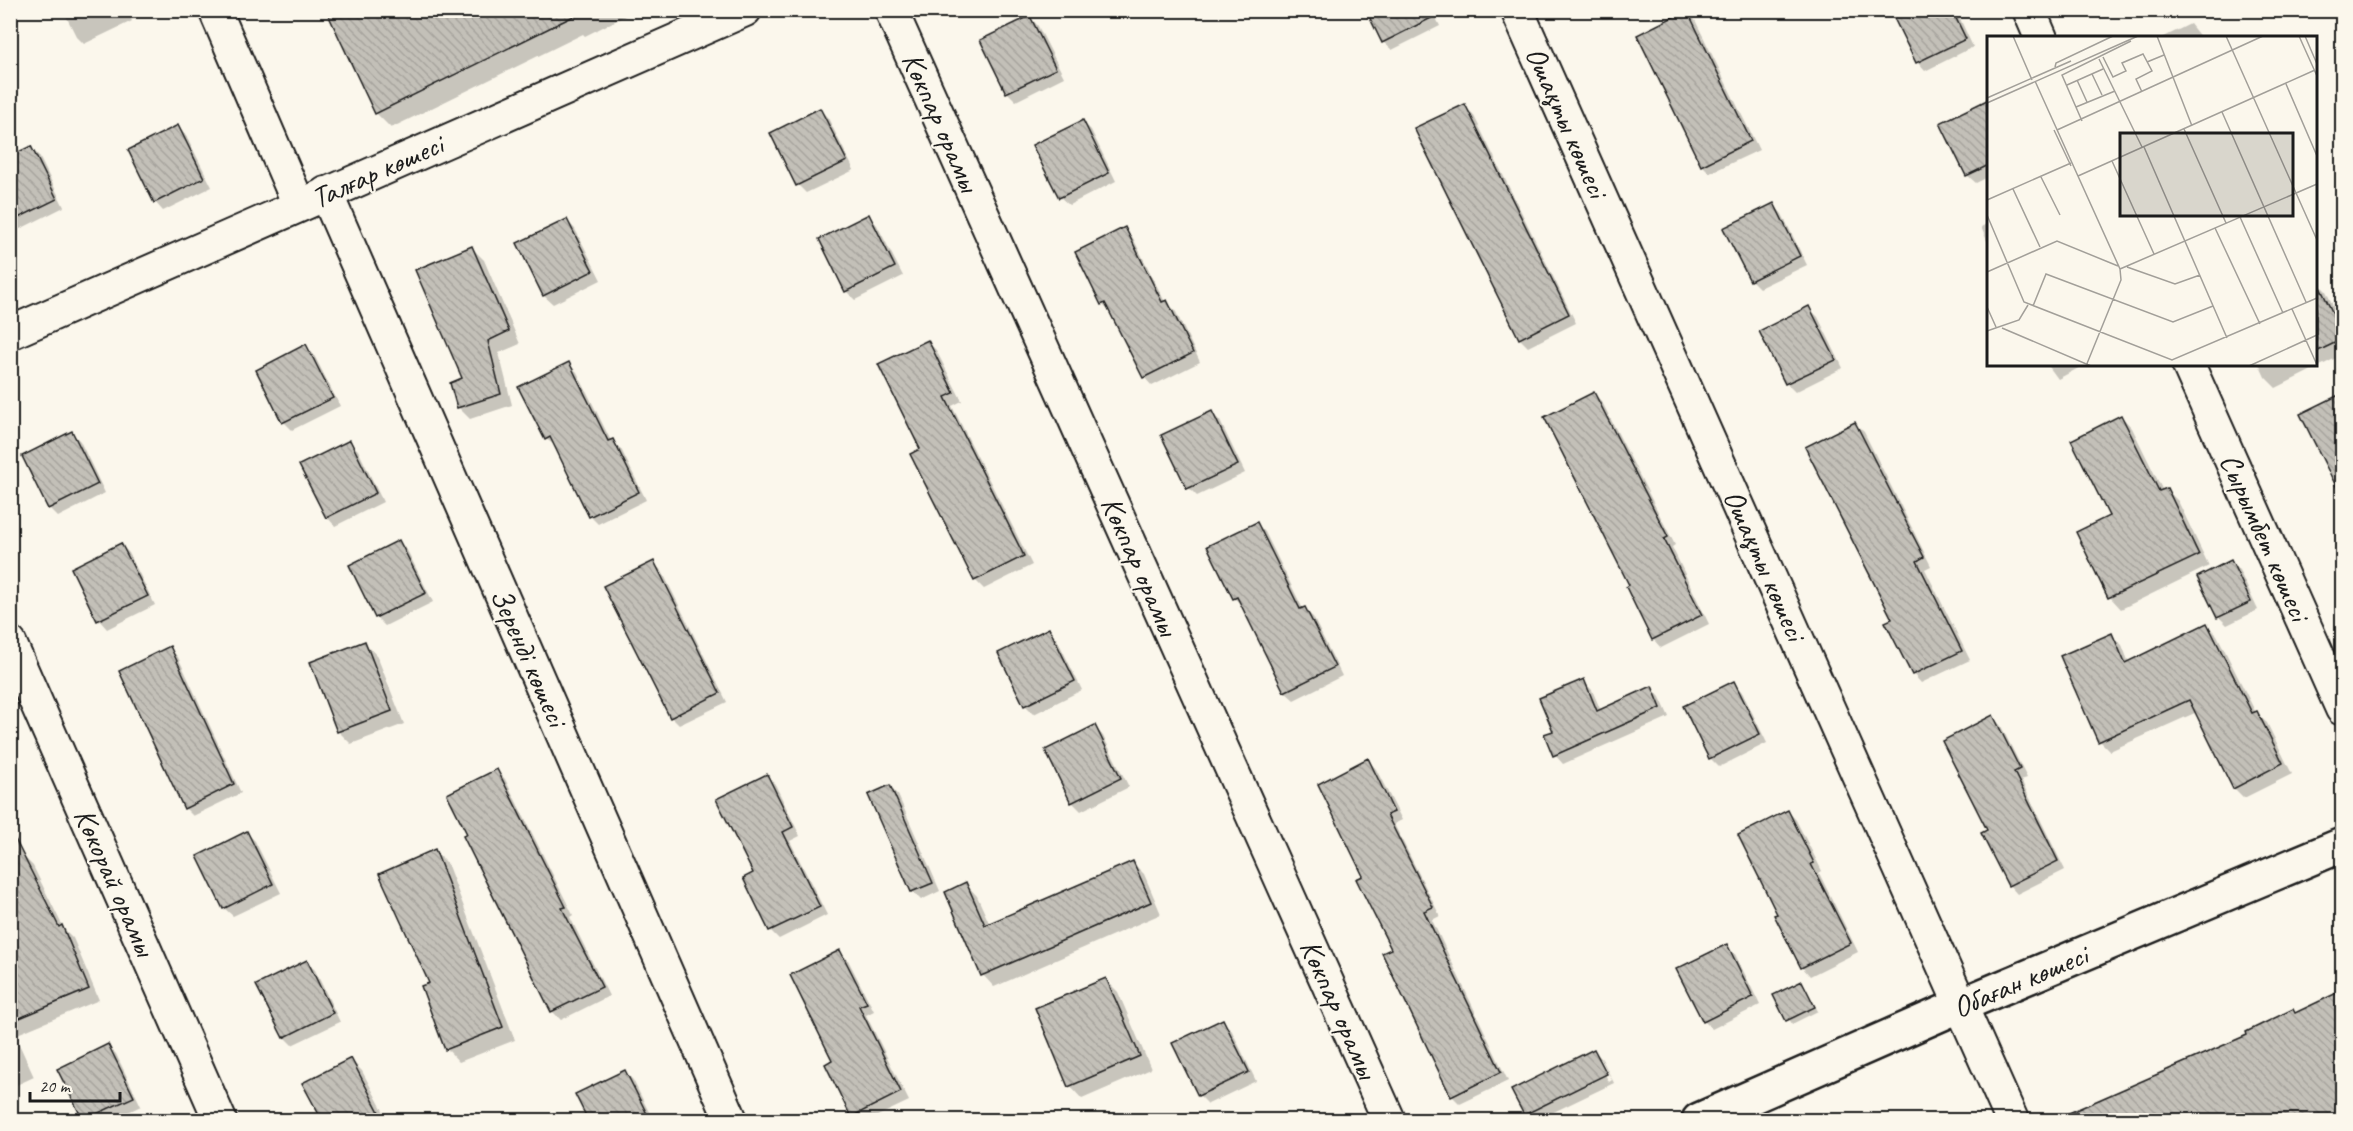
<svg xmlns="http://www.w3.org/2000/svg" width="2353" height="1131" font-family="Caveat,sans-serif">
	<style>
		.shadow { fill: #0003; fill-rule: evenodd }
		.building { fill: url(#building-back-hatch); stroke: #1c1c1c; stroke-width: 1.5 }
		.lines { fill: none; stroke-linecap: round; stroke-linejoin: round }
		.minor-casing { stroke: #1c1c1c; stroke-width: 36 }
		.tertiary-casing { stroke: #1c1c1c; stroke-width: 38 }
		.minor { stroke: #fbf7ec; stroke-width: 32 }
		.tertiary { stroke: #fbf7ec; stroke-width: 33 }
		.labels { text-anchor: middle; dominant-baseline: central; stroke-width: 4.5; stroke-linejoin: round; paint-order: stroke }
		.street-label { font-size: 30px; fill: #1c1c1c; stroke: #fbf7ec }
		.inset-road { fill: none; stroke: #a29f99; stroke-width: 1.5 }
		.view { fill: #1c1c1c; fill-opacity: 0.15; stroke: #1c1c1c; stroke-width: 3 }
		.inset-edge { fill: none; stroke: #1c1c1c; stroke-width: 3 }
	</style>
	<defs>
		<pattern id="building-back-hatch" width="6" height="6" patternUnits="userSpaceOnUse" patternTransform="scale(1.5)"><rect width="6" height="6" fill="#c3c0b8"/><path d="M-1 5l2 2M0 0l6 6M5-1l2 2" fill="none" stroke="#a7a49e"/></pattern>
	</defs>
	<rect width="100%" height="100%" fill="#fbf7ec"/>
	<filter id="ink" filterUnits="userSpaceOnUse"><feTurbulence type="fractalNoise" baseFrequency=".0167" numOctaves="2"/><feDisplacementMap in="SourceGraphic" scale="12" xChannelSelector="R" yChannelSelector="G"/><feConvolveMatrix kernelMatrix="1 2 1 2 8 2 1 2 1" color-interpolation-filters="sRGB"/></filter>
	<g filter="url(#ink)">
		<g class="shadow">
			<path d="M63 10H127L132 21 84 44 76 36Z"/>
			<path d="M456 10H632L633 12 585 36 583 34 391 128 376 113Z"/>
			<path d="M1432 10 1440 26 1392 50 1383 42Z"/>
			<path d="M1892 10H1956L1973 47 1925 71 1917 62Z"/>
			<path d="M1687 12 1695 20 1759 150 1710 173 1702 165Z"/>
			<path d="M1030 17 1038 26 1064 77 1016 101 1007 92Z"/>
			<path d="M2190 24 2201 38H2162Z"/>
			<path d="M1988 101V177L1976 183 1967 175Z"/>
			<path d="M1464 106 1473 114 1576 323 1528 347 1520 339 1416 129Z"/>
			<path d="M820 110 828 118 854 170 806 193 798 185Z"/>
			<path d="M1083 122 1091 130 1116 181 1069 205 1060 197Z"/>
			<path d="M178 127 186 135 212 187 163 211 155 202Z"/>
			<path d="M2342 145V155L2339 147Z"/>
			<path d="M31 148 39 156 64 207 16 231 10 226V158Z"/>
			<path d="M1774 205 1782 214 1807 265 1759 288 1751 280Z"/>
			<path d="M869 216 877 225 903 276 855 300 847 292 821 240Z"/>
			<path d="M567 221 575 229 601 280 553 304 544 296 519 244Z"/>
			<path d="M1988 223V243L1981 227Z"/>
			<path d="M1125 229 1133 238 1165 302 1175 310 1200 362 1152 386 1144 377 1110 312 1102 304Z"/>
			<path d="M472 248 484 260 520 344 499 353 512 405 470 419 458 407 464 379Z"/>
			<path d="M2316 281 2326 291 2342 325V355L2276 388 2265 377 2259 364H2316Z"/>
			<path d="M1809 308 1818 317 1843 368 1795 392 1786 383Z"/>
			<path d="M928 342 936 350 962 401 952 406 1032 565 984 589 975 580 922 450Z"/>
			<path d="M306 346 314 355 340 406 292 430 284 422Z"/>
			<path d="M569 364 577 372 611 441 621 449 646 500 598 524 590 516 556 446 546 439Z"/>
			<path d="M2047 364H2086L2058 379Z"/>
			<path d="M1594 394 1602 402 1675 545 1672 547 1709 624 1661 648 1653 639 1631 586Z"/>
			<path d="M1211 412 1220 421 1245 473 1197 496 1189 488Z"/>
			<path d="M2121 416 2132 428 2163 491 2166 489 2178 501 2209 566 2121 609 2110 597 2078 532 2111 516Z"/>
			<path d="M1855 424 1864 432 1931 566 1925 569 1970 660 1921 683 1913 674 1894 620Z"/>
			<path d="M72 433 80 441 105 493 58 517 49 508Z"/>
			<path d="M349 442 358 450 383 502 335 526 327 517Z"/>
			<path d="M2342 502V519L2336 505Z"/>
			<path d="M1257 524 1265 532 1303 609 1313 617 1342 676 1294 700 1285 692 1243 606 1234 598Z"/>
			<path d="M399 542 407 550 433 602 385 626 376 617 351 566Z"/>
			<path d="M121 545 129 553 155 605 107 629 99 620 73 569Z"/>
			<path d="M2231 562 2239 570 2258 610 2227 625 2219 617Z"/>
			<path d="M653 563 662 571 727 702 679 725 671 717Z"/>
			<path d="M2207 625 2217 635 2256 713 2267 723 2292 774 2244 798 2234 788 2197 712 2110 751 2100 741 2111 635 2122 645 2129 663Z"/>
			<path d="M1048 630 1057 639 1082 690 1034 714 1026 706 1000 654Z"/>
			<path d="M365 643 377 656 404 724 351 744 338 731Z"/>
			<path d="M169 648 178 657 241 793 193 816 185 808Z"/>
			<path d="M1583 681 1592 690 1601 711 1652 688 1660 697 1669 717 1563 764 1555 755 1554 731Z"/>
			<path d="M1733 683 1742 692 1767 743 1719 767 1711 759 1685 707Z"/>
			<path d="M1993 717 2001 726 2027 778 2021 780 2065 870 2017 894 2009 885 1989 831Z"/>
			<path d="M1095 727 1103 736 1129 787 1081 811 1072 802Z"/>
			<path d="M1368 760 1376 769 1402 820 1394 824 1440 916 1432 920 1508 1081 1460 1104 1452 1096 1365 876Z"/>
			<path d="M497 770 505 779 573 915 570 917 609 996 561 1020 552 1011 465 837 469 835Z"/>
			<path d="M766 776 775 784 800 836 790 841 827 915 779 939 770 930 755 874Z"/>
			<path d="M889 787 898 795 940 891 921 900 912 891Z"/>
			<path d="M1788 811 1796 820 1822 871 1819 873 1858 952 1810 976 1802 967 1779 914Z"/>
			<path d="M247 833 255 841 281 893 233 916 224 908Z"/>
			<path d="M434 850 447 863 515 1040 459 1062 447 1049Z"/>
			<path d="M22 855 33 866 64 929 73 938 99 1000 15 1035 34 1077 10 1088V861Z"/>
			<path d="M1132 862 1144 874 1161 914 994 987 983 975 966 884 977 896 990 925Z"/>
			<path d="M1726 946 1735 954 1760 1005 1712 1029 1704 1021Z"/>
			<path d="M840 952 848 960 874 1011 866 1015 909 1101 869 1120H857L852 1116 834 1061Z"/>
			<path d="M307 962 315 970 340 1022 292 1045 284 1037Z"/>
			<path d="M1106 980 1118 992 1151 1069 1082 1099 1070 1086Z"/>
			<path d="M1802 983 1818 1011 1792 1024 1775 995Z"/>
			<path d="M1222 1021 1231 1029 1256 1081 1208 1104 1200 1096 1174 1044Z"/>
			<path d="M108 1046 116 1054 141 1106 111 1120H85L59 1070Z"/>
			<path d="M1594 1051 1602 1059 1614 1083 1537 1120H1531L1525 1114ZM1597 1059H1601L1612 1080 1609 1082Z"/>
			<path d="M351 1060 362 1071 388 1120H324L304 1084Z"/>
			<path d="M625 1072 633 1080 653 1120H589L577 1095Z"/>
			<path d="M2342 1098V1120H2079L2076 1112Z"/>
		</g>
		<g class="building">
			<path d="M326 10H586L375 114Z"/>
			<path d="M1366 10H1447L1382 43Z"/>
			<path d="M1687 10 1751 141 1701 166 1637 35Z"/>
			<path d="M1890 10H1952L1966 39 1916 63Z"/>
			<path d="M1030 16 1056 69 1006 93 980 40Z"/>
			<path d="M1989 99V165L1966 176 1940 123Z"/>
			<path d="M1465 104 1569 314 1519 339 1414 128Z"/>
			<path d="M820 108 847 161 796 186 770 133Z"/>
			<path d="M1083 120 1109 173 1059 198 1032 145Z"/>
			<path d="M178 125 204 178 154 203 128 150Z"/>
			<path d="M31 146 57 199 10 222V156Z"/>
			<path d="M1774 203 1800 256 1750 281 1723 228Z"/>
			<path d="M869 214 895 267 845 292 819 239Z"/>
			<path d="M567 219 593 271 543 296 517 243Z"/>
			<path d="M1125 227 1162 302 1167 300 1193 353 1143 378 1105 303 1101 305 1075 252Z"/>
			<path d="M472 246 509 331 488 341 501 394 457 408 450 383 462 378 415 270Z"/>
			<path d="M2316 279 2343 334V339L2316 352Z"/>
			<path d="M1809 306 1836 360 1785 384 1759 331Z"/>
			<path d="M928 340 954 393 945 397 1024 556 974 581 910 454 920 449 878 364Z"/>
			<path d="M306 344 333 398 282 423 256 370Z"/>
			<path d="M569 362 608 441 613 439 639 492 589 517 550 437 545 440 518 387Z"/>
			<path d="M1594 392 1668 537 1664 539 1702 615 1652 640 1626 587 1629 585 1544 417Z"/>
			<path d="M2343 393V500L2300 414Z"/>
			<path d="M1212 411 1238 465 1187 489 1161 435Z"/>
			<path d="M2121 415 2159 491 2167 488 2199 555 2108 598 2076 532 2109 516 2071 440Z"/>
			<path d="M1855 422 1924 557 1917 561 1962 651 1912 675 1885 622 1892 619 1805 447Z"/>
			<path d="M72 431 98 484 48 509 22 456Z"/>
			<path d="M350 440 376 493 326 518 299 465Z"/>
			<path d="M1257 522 1300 609 1305 607 1335 667 1284 692 1237 597 1233 599 1207 546Z"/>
			<path d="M399 540 426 593 375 618 349 565Z"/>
			<path d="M121 543 148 596 97 621 71 568Z"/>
			<path d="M2231 560 2251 602 2217 618 2197 577Z"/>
			<path d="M654 561 720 693 670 718 603 586Z"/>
			<path d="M2207 623 2252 713 2257 711 2283 763 2233 789 2189 700 2098 742 2060 656 2112 633 2125 663Z"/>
			<path d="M1049 628 1075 681 1024 706 998 653Z"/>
			<path d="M365 641 392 711 337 732 310 662Z"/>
			<path d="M170 646 234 784 184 809 119 671Z"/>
			<path d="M1584 679 1597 711 1652 686 1661 708 1553 756 1544 734 1553 731 1539 698Z"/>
			<path d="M1734 681 1760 734 1709 759 1683 706Z"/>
			<path d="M1993 715 2020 769 2014 772 2058 861 2008 886 1981 833 1987 830 1942 741Z"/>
			<path d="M1095 725 1121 778 1071 803 1045 750Z"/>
			<path d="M1368 758 1394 812 1387 815 1433 907 1424 911 1501 1072 1451 1097 1382 953 1391 949 1356 879 1363 876 1318 784Z"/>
			<path d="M497 769 566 907 562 908 602 987 551 1012 463 836 467 834 447 794Z"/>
			<path d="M767 774 793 827 783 832 820 907 769 931 743 878 753 873 716 799Z"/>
			<path d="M890 785 933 883 911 892 868 795Z"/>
			<path d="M1788 810 1814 863 1811 864 1851 943 1801 968 1774 915 1777 914 1738 835Z"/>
			<path d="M10 829 59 927 62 925 89 989 10 1022Z"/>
			<path d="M247 831 273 884 223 909 197 856Z"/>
			<path d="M435 849 503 1027 445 1050 421 986 429 983 379 874Z"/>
			<path d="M1133 861 1151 902 981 976 945 892 966 882 985 925Z"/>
			<path d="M1727 944 1753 997 1703 1022 1676 969Z"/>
			<path d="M840 950 867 1003 859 1006 901 1092 851 1117 825 1064 832 1060 790 975Z"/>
			<path d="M307 960 333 1013 283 1038 256 985Z"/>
			<path d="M1106 978 1140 1056 1068 1087 1035 1008Z"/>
			<path d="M1802 981 1815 1007 1786 1021 1773 995Z"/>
			<path d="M2343 990V1120H2053L2247 1035 2246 1032 2293 1009 2295 1013Z"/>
			<path d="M1223 1019 1249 1072 1198 1096 1172 1043Z"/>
			<path d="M108 1044 134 1097 83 1120 57 1069Z"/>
			<path d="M1594 1049 1607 1074 1524 1115 1511 1090Z"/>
			<path d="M351 1058 379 1112 363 1120H322L302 1083Z"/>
			<path d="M625 1070 650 1120H588L575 1094Z"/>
		</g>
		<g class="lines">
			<defs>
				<g id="minor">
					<path d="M215 10 299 205"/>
					<path d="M891 10 1389 1120"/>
					<path d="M1517 10 2012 1120"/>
					<path d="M2029 10 2041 38"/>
					<path d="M326 193 731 1120"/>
					<path d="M10 333 745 10"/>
					<path d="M2188 364 2342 709"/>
					<path d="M10 643 220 1120"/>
				</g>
				<path id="tertiary" d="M1699 1120 1961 1005 2342 845"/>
			</defs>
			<use href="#minor" class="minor-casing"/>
			<use href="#tertiary" class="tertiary-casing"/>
			<use href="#minor" class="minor"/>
			<use href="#tertiary" class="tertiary"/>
		</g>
	</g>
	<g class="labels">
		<g class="street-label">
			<text transform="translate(941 122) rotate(66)">Көкпар орамы</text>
			<text transform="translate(1567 122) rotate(66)">Ошақты көшесі</text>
			<text transform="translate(377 171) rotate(-24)">Талғар көшесі</text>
			<text transform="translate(2265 537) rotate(66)">Сырымбет көшесі</text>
			<text transform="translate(1765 565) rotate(66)">Ошақты көшесі</text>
			<text transform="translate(1140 566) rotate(66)">Көкпар орамы</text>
			<text transform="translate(529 657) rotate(66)">Зеренді көшесі</text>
			<text transform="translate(115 882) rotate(66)">Көкорай орамы</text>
			<text transform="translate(2020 981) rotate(-23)">Обаған көшесі</text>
			<text transform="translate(1339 1009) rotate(66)">Көкпар орамы</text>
		</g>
	</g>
	<g transform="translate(1987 36)">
		<rect width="330" height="330" fill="#fbf7ec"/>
		<path class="inset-road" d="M26 0 45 44M170 0 205 90M239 0 330 204M312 0 330 40M318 0 330 28M116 21 126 41 139 35 135 27 156 18 165 35 149 43 155 56M112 23 155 111M160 26 177 19M68 31 69 27 126 0M105 38 115 59M90 44 100 66M48 45 133 233 134 244 99 330M299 48 330 120M80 49 116 33M0 62 84 25M0 67 151 0M89 71 128 55M235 76 319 266M95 85 75 39 144 5M197 93 239 187M67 94 84 130M70 94 276 0M157 111 240 302M125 125 167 218M91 140 328 34M54 141 73 179M26 153 53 211M0 164 84 127M0 179 37 266 185 324 330 262M253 181 296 277M228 192 273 288M140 231 188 248 213 239M133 233 330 148M0 236 70 205 131 230M46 270 59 238 186 286 226 270M0 271 9 291M305 273 330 329M15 292 104 330M0 295 32 284 41 269M262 330 330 299"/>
		<path class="view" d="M133 97H306V180H133Z"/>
		<rect width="330" height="330" class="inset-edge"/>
	</g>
	<rect width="2353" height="1131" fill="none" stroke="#fbf7ec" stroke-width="36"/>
	<rect x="18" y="18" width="2317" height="1095" fill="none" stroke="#1c1c1c" stroke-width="2" filter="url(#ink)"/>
	<path d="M30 1092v9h90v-9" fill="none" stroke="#1c1c1c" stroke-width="3"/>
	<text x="39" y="1092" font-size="18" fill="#1c1c1c" stroke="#fbf7ec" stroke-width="4.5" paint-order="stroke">20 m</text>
</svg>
